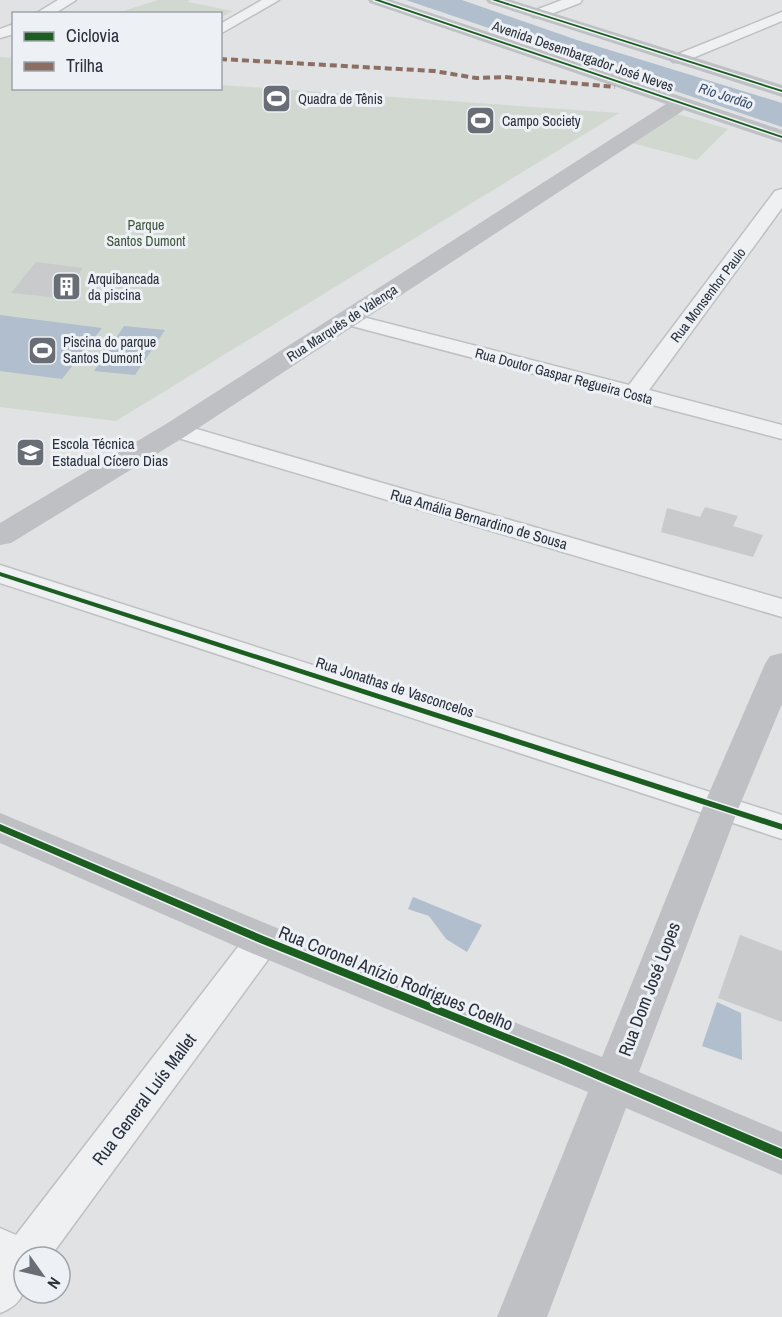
<svg xmlns="http://www.w3.org/2000/svg" width="782" height="1317" font-family="'Archivo Narrow',sans-serif">
	<style>
		.green { fill: #d0d8d0 }
		.water { fill: #b0becd }
		.building { fill: #c8cacc }
		.lines { fill: none; stroke-linecap: round; stroke-linejoin: round }
		.street-casing { stroke: #bec0c2; stroke-width: 3 }
		.street { fill: #eff0f1; fill-rule: evenodd }
		.secondary { fill: #bec0c4; fill-rule: evenodd }
		.quiet { stroke: #8d6e63; stroke-width: 4; stroke-dasharray: 7 4; stroke-linecap: butt }
		.cycleway-casing { stroke: #edf0f4; stroke-width: 3 }
		.cycleway { fill: #1b5e20; fill-rule: evenodd }
		.labels { text-anchor: middle; dominant-baseline: central; stroke-width: 6; stroke-linejoin: round; paint-order: stroke }
		.far-street-label { font-size: 14px; fill: #292f3b; stroke: #edf0f4 }
		.far-water-label { font-size: 14px; font-style: italic; fill: #374c6b; stroke: #edf0f4 }
		.far-poi-label { font-size: 14px; fill: #292f3b; stroke: #edf0f4; text-anchor: start }
		.far-park-label { font-size: 14px; fill: #3c5538; stroke: #edf0f4 }
		.poi-label { font-size: 15px; fill: #292f3b; stroke: #edf0f4; text-anchor: start }
		.street-label { font-size: 15px; fill: #292f3b; stroke: #edf0f4 }
		.near-street-label { font-size: 18px; fill: #292f3b; stroke: #edf0f4 }
	</style>
	<rect width="100%" height="100%" fill="#e0e2e4"/>
	<g class="green">
		<path d="M158 0H189L188 2 233 11 221 17 220 14 117 13Z"/>
		<path d="M0 57 13 58 14 88H220L221 85 619 113 116 421 0 407Z"/>
		<path d="M674 113 728 129 697 160 632 143Z"/>
	</g>
	<g class="water">
		<path d="M406 0H462L577 40 782 103V127Z"/>
		<path d="M0 315 102 328 62 379 0 371Z"/>
		<path d="M124 326 165 330 135 375 94 371Z"/>
		<path d="M413 897 482 925 467 952 446 939 429 916 408 909Z"/>
		<path d="M717 1002 741 1013 742 1060 702 1046Z"/>
	</g>
	<g class="building">
		<path d="M36 262 83 268 62 298 11 293Z"/>
		<path d="M705 507 738 516 733 526 763 535 753 557 661 532 667 508 700 517Z"/>
		<path d="M740 935 782 951V1022L718 998Z"/>
	</g>
	<g class="lines">
		<defs>
			<g id="street">
				<path d="M58 0H76L54 14H35Z"/>
				<path d="M262 0H279L220 34V24Z"/>
				<path d="M562 0H582L580 3 543 17H533L531 14 533 11Z"/>
				<path d="M782 12V21L683 62H673L670 59 673 56Z"/>
				<path d="M14 24V34L0 38V29Z"/>
				<path d="M782 189V208L649 390 782 425V439L340 323 336 319 340 315 347 313 629 385 775 191Z"/>
				<path d="M176 423 782 599V617L168 435 164 430 168 425Z"/>
				<path d="M0 565 782 815V839L0 583Z"/>
				<path d="M263 926 275 930 280 940 275 950 50 1257H24C24 1286 30 1301 0 1313V1228L16 1235 251 930Z"/>
			</g>
		</defs>
		<use href="#street" class="street-casing"/>
		<use href="#street" class="street"/>
		<g class="secondary">
			<path d="M368 0H392L782 130V143L684 110 186 436 11 543 0 545V523L166 424 666 104 370 3Z"/>
			<path d="M486 0H511L782 85V97L488 3Z"/>
			<path d="M782 653V704L739 807 639 1072 782 1132V1175L626 1108 547 1317H497L588 1092 249 952 0 843V813L277 928 602 1057 703 807 765 664 770 656Z"/>
		</g>
		<path class="quiet" d="M220 59 434 71 476 78 505 77 615 87"/>
		<defs>
			<g id="cycleway">
				<path d="M374 0H380L782 136V138Z"/>
				<path d="M492 0H498L782 90V92Z"/>
				<path d="M0 572 782 824V830L0 576Z"/>
				<path d="M0 824 266 937 565 1057 782 1149V1159L559 1063 260 943 0 831Z"/>
			</g>
		</defs>
		<use href="#cycleway" class="cycleway-casing"/>
		<use href="#cycleway" class="cycleway"/>
	</g>
	<defs>
		<symbol id="stadium-square" viewBox="-11 -11 22 22"><rect x="-9" y="-9" width="18" height="18" rx="4" fill="#696e76" stroke="#edf0f4"/><path d="M0-5a6.5 5 0 1 0 0 10a6.5 5 0 1 0 0-10ZM-3.5-1.8h7v3.6h-7Z" fill="#fff"/></symbol>
		<symbol id="building-square" viewBox="-11 -11 22 22"><rect x="-9" y="-9" width="18" height="18" rx="4" fill="#696e76" stroke="#edf0f4"/><path d="M-4-6H4V6H1V3H-1V6H-4ZM-2.5-4.3h1.7v1.8h-1.7ZM.8-4.3h1.7v1.8H.8ZM-2.5-1h1.7V.8h-1.7ZM.8-1h1.7V.8H.8Z" fill="#fff"/></symbol>
		<symbol id="school-square" viewBox="-11 -11 22 22"><rect x="-9" y="-9" width="18" height="18" rx="4" fill="#696e76" stroke="#edf0f4"/><path d="M0-5L7-2L0 1L-7-2ZM-4 1L0 2.5L4 1V4Q0 6-4 4Z" fill="#fff"/></symbol>
	</defs>
	<g fill-rule="evenodd">
		<use href="#stadium-square" x="260" y="82" width="33" height="33"/>
		<use href="#stadium-square" x="464" y="104" width="33" height="33"/>
		<use href="#building-square" x="50" y="270" width="33" height="33"/>
		<use href="#stadium-square" x="26" y="334" width="33" height="33"/>
		<use href="#school-square" x="14" y="436" width="33" height="33"/>
	</g>
	<g class="labels">
		<g class="far-street-label">
			<text transform="translate(583 56) rotate(19)">Avenida Desembargador José Neves</text>
			<text transform="translate(708 295) rotate(-53)">Rua Monsenhor Paulo</text>
			<text transform="translate(342 323) rotate(-33)">Rua Marquês de Valença</text>
			<text transform="translate(564 376) rotate(15)">Rua Doutor Gaspar Regueira Costa</text>
		</g>
		<g class="far-water-label">
			<text transform="translate(726 96) rotate(18)">Rio Jordão</text>
		</g>
		<g class="far-poi-label">
			<text x="298" y="99">Quadra de Tênis</text>
			<text x="502" y="121">Campo Society</text>
			<text x="88" y="279">Arquibancada<tspan x="88" dy="16">da piscina</tspan></text>
			<text x="63" y="342">Piscina do parque<tspan x="63" dy="16">Santos Dumont</tspan></text>
		</g>
		<g class="far-park-label">
			<text x="146" y="225">Parque<tspan x="146" dy="16">Santos Dumont</tspan></text>
		</g>
		<g class="poi-label">
			<text x="52" y="443">Escola Técnica<tspan x="52" dy="17">Estadual Cícero Dias</tspan></text>
		</g>
		<g class="street-label">
			<text transform="translate(479 519) rotate(16)">Rua Amália Bernardino de Sousa</text>
			<text transform="translate(395 687) rotate(18)">Rua Jonathas de Vasconcelos</text>
		</g>
		<g class="near-street-label">
			<text transform="translate(396 978) rotate(22)">Rua Coronel Anízio Rodrigues Coelho</text>
			<text transform="translate(649 989) rotate(-69)">Rua Dom José Lopes</text>
			<text transform="translate(144 1099) rotate(-53)">Rua General Luís Mallet</text>
		</g>
	</g>
	<rect x="12" y="12" width="210" height="78" fill="#edf0f4" stroke="#9fa3aa" stroke-width="1.5"/>
	<rect x="24" y="32" width="30" height="9" fill="#1b5e20" stroke="#9fa3aa" stroke-width="1.5"/>
	<text x="66" y="42" font-size="18" fill="#292f3b">Ciclovia</text>
	<rect x="24" y="62" width="30" height="9" fill="#8d6e63" stroke="#9fa3aa" stroke-width="1.5"/>
	<text x="66" y="72" font-size="18" fill="#292f3b">Trilha</text>
	<g transform="translate(42 1275) rotate(124)"><circle r="28" fill="#edf0f4" stroke="#9fa3aa" stroke-width="1.5"/>
	<path d="M0-4.5L10 22L0 15L-10 22Z" fill="#696e76"/>
	<text y="-9" font-size="16" font-weight="bold" text-anchor="middle" fill="#292f3b">N</text>
	</g>
</svg>
